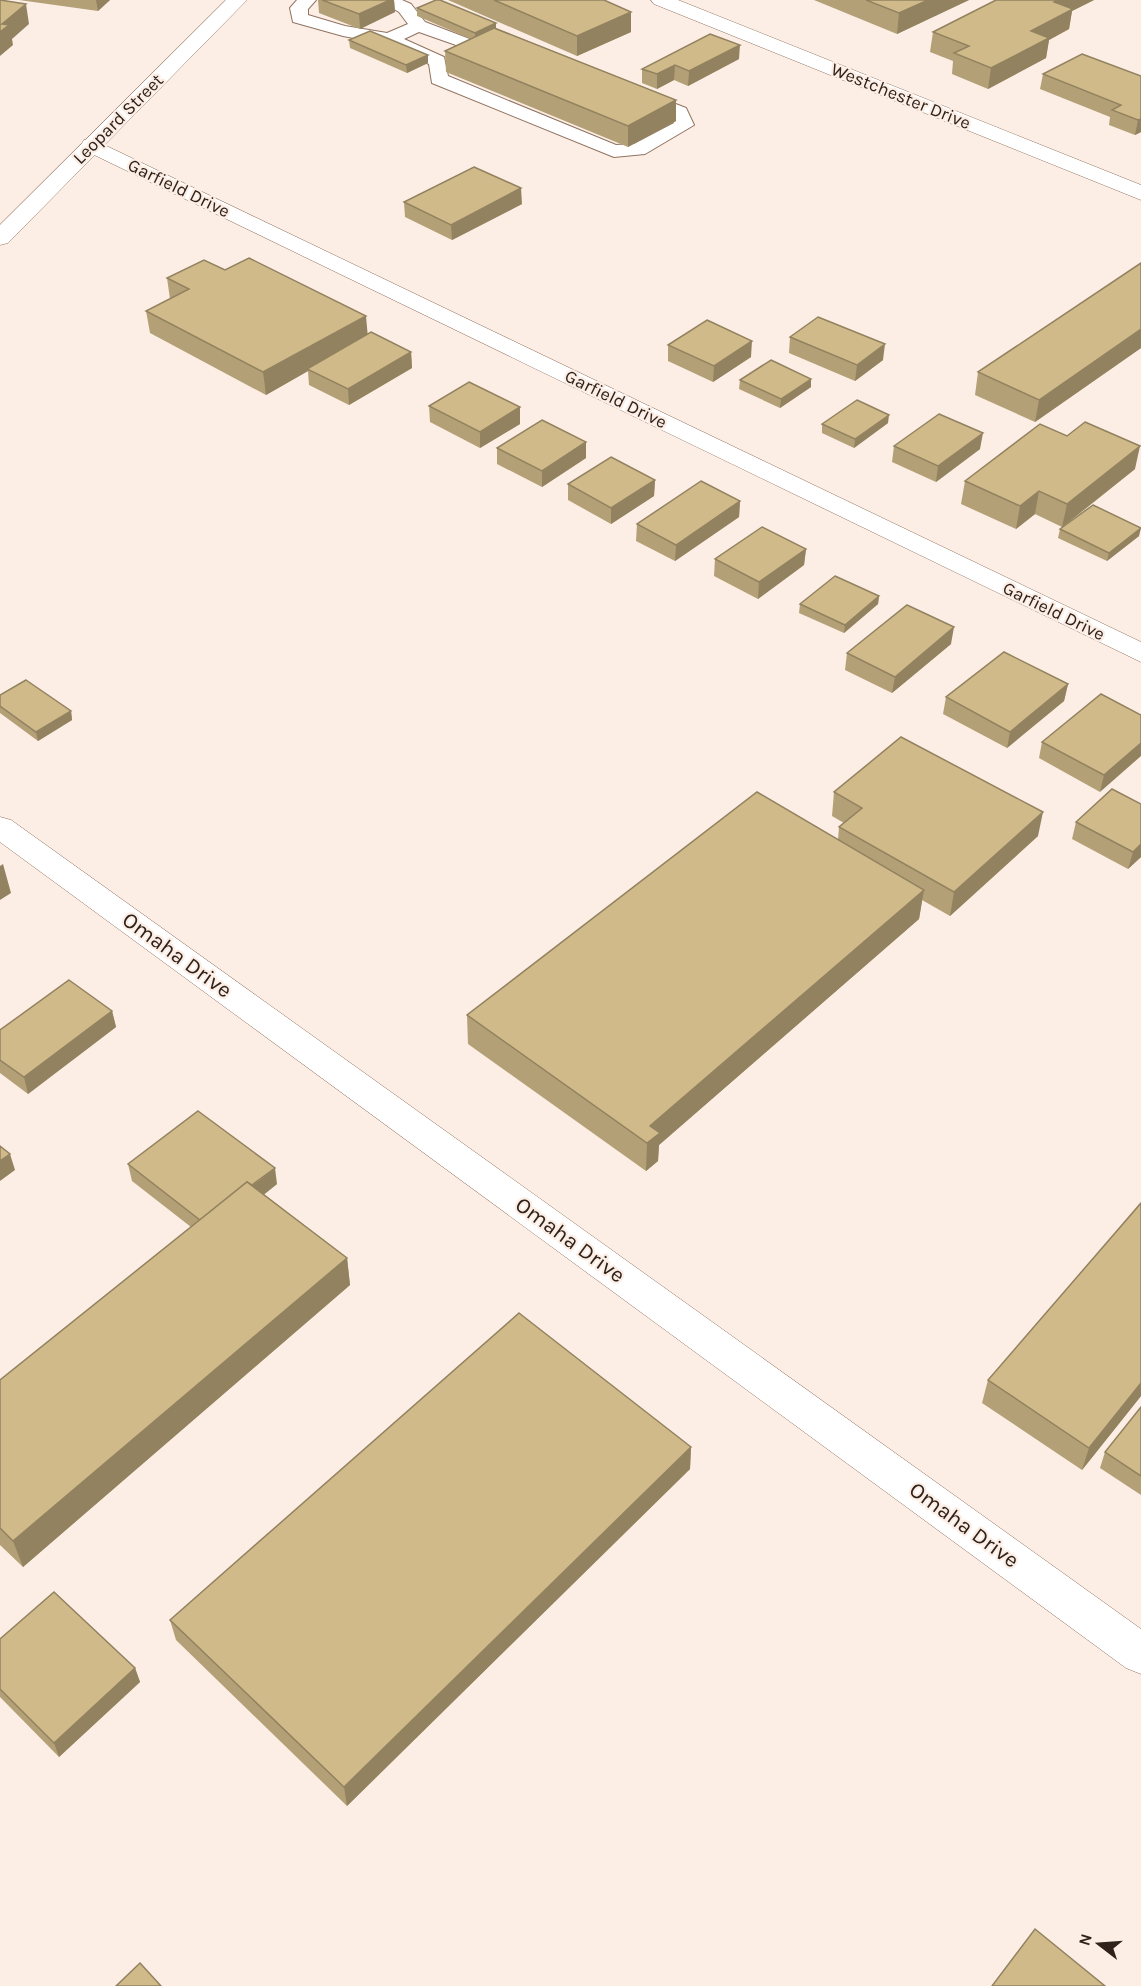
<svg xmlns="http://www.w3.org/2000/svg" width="1141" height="1986" font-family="Karla,sans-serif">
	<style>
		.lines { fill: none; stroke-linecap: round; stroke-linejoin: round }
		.lane-casing { stroke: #917360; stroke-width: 2 }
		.street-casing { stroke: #917360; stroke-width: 1 }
		.secondary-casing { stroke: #917360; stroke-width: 1 }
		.lane { fill: #fff; fill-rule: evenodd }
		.street { fill: #fff; fill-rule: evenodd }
		.secondary { fill: #fff; fill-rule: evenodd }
		.wall { fill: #b4a076 }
		.shaded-wall { fill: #928260 }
		.building { fill: #d1ba89; stroke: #928260; stroke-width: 1.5 }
		.labels { text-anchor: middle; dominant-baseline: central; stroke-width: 4.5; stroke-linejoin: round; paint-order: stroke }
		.far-street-label { font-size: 18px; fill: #2e221a; stroke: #fceee5 }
		.street-label { font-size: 22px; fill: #2e221a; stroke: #fceee5 }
	</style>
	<rect width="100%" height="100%" fill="#fceee5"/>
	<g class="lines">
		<defs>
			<path id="lane" d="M297 0H316L308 9V15L345 26 387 33 408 24 399 12 378 0H402L411 4 425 22 475 41H509L512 45 509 49 473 51 419 32 404 39 444 57 448 76 616 145 634 144 674 123 671 115 631 100 629 96 631 92H645L686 108 694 125 645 154 614 157 432 83 429 64 386 44 343 36 293 22 290 8Z"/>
			<g id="street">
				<path d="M651 0H678L1141 185V200L654 4Z"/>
				<path d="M92 139 1141 642V662L84 150 81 145 84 140Z"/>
				<path d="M0 817 11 820 1141 1629V1674L1126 1668 0 842Z"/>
			</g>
			<path id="secondary" d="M226 0H247L8 243 0 245V225Z"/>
		</defs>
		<use href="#lane" class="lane-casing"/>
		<use href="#street" class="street-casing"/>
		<use href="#secondary" class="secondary-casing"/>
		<use href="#lane" class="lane"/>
		<use href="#street" class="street"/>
		<use href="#secondary" class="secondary"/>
	</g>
	<g class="wall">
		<path d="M19 0H110L98 11Z"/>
		<path d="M318 0H394L395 12 360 29 319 13Z"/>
		<path d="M448 0H604L631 12V32L577 56Z"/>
		<path d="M814 0H969L897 34Z"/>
		<path d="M996 0H1094L1072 11 1069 29 1049 40 1046 58 988 89 952 74 953 61 930 52 933 32Z"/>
		<path d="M417 8 496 28 676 100V121L628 147 446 72 445 51 471 39 417 16Z"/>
		<path d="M349 40 428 63 407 73 350 48Z"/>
		<path d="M739 59 688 86 674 80 657 89 642 83V69Z"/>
		<path d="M1043 74 1141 76V132L1135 135 1109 125 1110 117 1040 89Z"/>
		<path d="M404 202 522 204 452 240 405 217Z"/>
		<path d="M1141 263V348L1035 422 975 395 978 372Z"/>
		<path d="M225 270 368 334 411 352 412 368 349 405 309 385 308 371 266 395 150 333 146 311 170 299 167 278Z"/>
		<path d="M790 337 883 360 855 381 789 353Z"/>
		<path d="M668 345 751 357 713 382 668 361Z"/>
		<path d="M740 380 811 387 780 408 739 389Z"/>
		<path d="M429 406 520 424 480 448 430 422Z"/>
		<path d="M888 423 854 448 822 433V424Z"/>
		<path d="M894 446 980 449 936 482 892 462Z"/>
		<path d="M497 448 586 458 542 487 497 464Z"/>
		<path d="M1135 469 1063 527 1139 536 1107 561 1058 538 1060 529 1062 527 1035 514 1016 529 961 504 965 481Z"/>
		<path d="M655 480 654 496 611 524 568 500V484Z"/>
		<path d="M740 501 739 517 675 561 636 541 637 524Z"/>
		<path d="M806 549 804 565 758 599 714 576 715 559Z"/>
		<path d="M879 596 878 604 844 633 799 613 800 604Z"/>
		<path d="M951 644 892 693 845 670 847 653Z"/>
		<path d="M1068 684 1064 701 1007 748 943 714 946 697Z"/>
		<path d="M0 695 71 711 72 720 38 741 0 713Z"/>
		<path d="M1141 715 1100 792 1039 758 1042 742Z"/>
		<path d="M834 792 1038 836 950 916 922 900 919 919 659 1145 658 1161 646 1171 468 1044 467 1015 838 840 839 827 844 823 832 816Z"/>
		<path d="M1141 804V857L1128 869 1072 839 1076 822Z"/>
		<path d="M112 1011 116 1027 28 1094 0 1073V1030Z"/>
		<path d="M128 1164 277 1184 264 1194 347 1258 350 1285 23 1567 0 1545V1380L191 1227 132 1181Z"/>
		<path d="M1141 1203V1396L1082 1470 982 1403 988 1380Z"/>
		<path d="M1141 1407V1495L1100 1468 1105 1452Z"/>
		<path d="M691 1447 690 1469 347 1806 176 1640 170 1620Z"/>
		<path d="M0 1639 135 1668 140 1682 59 1757 0 1697Z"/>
	</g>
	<g class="shaded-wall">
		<path d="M96 0H110L98 11Z"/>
		<path d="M390 0H394L395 12 360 29 359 14Z"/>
		<path d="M928 0H969L897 34 899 13Z"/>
		<path d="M1058 0H1094L1072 11 1069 29 1049 40 1046 58 988 89 991 68 1031 31 1054 2Z"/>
		<path d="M26 4 29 24 12 39 13 45 0 56V32L2 24Z"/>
		<path d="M631 12V32L577 56V36Z"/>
		<path d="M496 23V31L475 40V33Z"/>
		<path d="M740 45 739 59 688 86 689 71Z"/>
		<path d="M428 55V63L407 73 406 65Z"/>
		<path d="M675 65 674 80 657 89V74Z"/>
		<path d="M676 100V121L628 147V126Z"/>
		<path d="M1141 119V132L1135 135 1138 120Z"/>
		<path d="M521 188 522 204 452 240 451 225Z"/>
		<path d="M366 316 368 338 307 369 308 371 266 395 263 372Z"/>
		<path d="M1141 329V348L1035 422 1039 400Z"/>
		<path d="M752 341 751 357 713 382 714 366Z"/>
		<path d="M885 344 883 360 855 381 857 365Z"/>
		<path d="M411 352 412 368 349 405 348 389Z"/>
		<path d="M811 379V387L780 408 781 399Z"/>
		<path d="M520 407V424L480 448V432Z"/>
		<path d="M889 415 888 423 854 448 855 439Z"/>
		<path d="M983 433 980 449 936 482 938 466Z"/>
		<path d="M586 442V458L542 487V471Z"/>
		<path d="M1140 446 1135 469 1062 527 1067 504Z"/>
		<path d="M655 480 654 496 611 524V508Z"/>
		<path d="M1039 491 1035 514 1016 529 1020 506Z"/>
		<path d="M740 501 739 517 675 561 676 545Z"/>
		<path d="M1141 528 1139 536 1107 561 1109 553Z"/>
		<path d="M806 549 804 565 758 599 759 582Z"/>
		<path d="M879 596 878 604 844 633 845 625Z"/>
		<path d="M954 627 951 644 892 693 895 677Z"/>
		<path d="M1068 684 1064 701 1007 748 1010 732Z"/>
		<path d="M71 711 72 720 38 741 36 732Z"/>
		<path d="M1141 743V756L1100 792 1104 775Z"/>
		<path d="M1043 812 1038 836 950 916 954 892Z"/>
		<path d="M1141 844V857L1128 869 1133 852Z"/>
		<path d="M3 864 11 893 0 900V866Z"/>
		<path d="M924 890 919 919 659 1145 658 1161 646 1171 647 1143 650 1126Z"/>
		<path d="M112 1011 116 1027 28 1094 24 1077Z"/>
		<path d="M10 1154 15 1170 0 1181V1161Z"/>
		<path d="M275 1168 277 1184 208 1240 204 1224Z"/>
		<path d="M347 1258 350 1285 23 1567 13 1541Z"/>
		<path d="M1141 1383V1396L1082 1470 1089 1448Z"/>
		<path d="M691 1447 690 1469 347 1806 344 1787Z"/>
		<path d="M135 1668 140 1682 59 1757 54 1743Z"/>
	</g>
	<g class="building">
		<path d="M0 0 26 4 2 24 9 25 0 32Z"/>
		<path d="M322 0H390L359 14Z"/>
		<path d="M436 0H440L496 23 475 33 417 8Z"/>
		<path d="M494 0H604L631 12 577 36Z"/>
		<path d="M866 0H928L899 13Z"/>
		<path d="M996 0H1058L1054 2 1073 9 1031 31 1049 38 991 68 954 53 969 46 933 32Z"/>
		<path d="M494 28 676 100 628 126 445 51Z"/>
		<path d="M370 31 428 55 406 65 349 40Z"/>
		<path d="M710 34 740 45 689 71 675 65 657 74 642 69Z"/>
		<path d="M1082 54 1141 76V119L1138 120 1112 110 1121 105 1043 74Z"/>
		<path d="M474 167 521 188 451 225 404 202Z"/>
		<path d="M249 258 366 316 263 372 146 311 189 289 167 278 204 260 225 270Z"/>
		<path d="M1141 263V329L1039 400 978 372Z"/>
		<path d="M818 317 885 344 857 365 790 337Z"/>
		<path d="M707 320 752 341 714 366 668 345Z"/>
		<path d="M371 332 411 352 348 389 307 369Z"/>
		<path d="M771 360 811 379 781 399 740 380Z"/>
		<path d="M469 382 520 407 480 432 429 406Z"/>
		<path d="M857 400 889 415 855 439 822 424Z"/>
		<path d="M939 414 983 433 938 466 894 446Z"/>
		<path d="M542 420 586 442 542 471 497 448Z"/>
		<path d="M1085 422 1140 446 1067 504 1039 491 1020 506 965 481 1040 424 1067 436Z"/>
		<path d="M611 457 655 480 611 508 568 484Z"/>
		<path d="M701 481 740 501 676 545 637 524Z"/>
		<path d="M1093 505 1141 528 1109 553 1060 529Z"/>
		<path d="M762 527 806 549 759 582 715 559Z"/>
		<path d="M835 576 879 596 845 625 800 604Z"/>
		<path d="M907 605 954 627 895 677 847 653Z"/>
		<path d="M1004 652 1068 684 1010 732 946 697Z"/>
		<path d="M26 680 71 711 36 732 0 706V695Z"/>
		<path d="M1101 694 1141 715V743L1104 775 1042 742Z"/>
		<path d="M901 737 1043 812 954 892 839 827 862 808 834 792Z"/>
		<path d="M1112 789 1141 804V844L1133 852 1076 822Z"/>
		<path d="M757 792 924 890 650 1126 660 1133 647 1143 467 1015Z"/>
		<path d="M69 980 112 1011 24 1077 0 1060V1030Z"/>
		<path d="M198 1111 275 1168 252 1185 247 1182 200 1220 128 1164Z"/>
		<path d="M0 1146 10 1154 0 1161Z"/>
		<path d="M247 1182 347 1258 13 1541 0 1528V1380Z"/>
		<path d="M1141 1203V1383L1089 1448 988 1380Z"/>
		<path d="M519 1313 691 1447 344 1787 170 1620Z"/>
		<path d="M1141 1407V1476L1105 1452Z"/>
		<path d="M54 1592 135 1668 54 1743 0 1689V1639Z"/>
		<path d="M1035 1929 1105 1986H992Z"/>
		<path d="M140 1963 161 1986H116Z"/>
	</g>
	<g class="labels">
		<g class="far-street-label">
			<text transform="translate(901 96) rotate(22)">Westchester Drive</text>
			<text transform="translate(118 119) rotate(-45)">Leopard Street</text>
			<text transform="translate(179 188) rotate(26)">Garfield Drive</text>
			<text transform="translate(616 399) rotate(26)">Garfield Drive</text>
			<text transform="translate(1054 611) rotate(26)">Garfield Drive</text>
		</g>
		<g class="street-label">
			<text transform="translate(177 955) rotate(36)">Omaha Drive</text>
			<text transform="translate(570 1240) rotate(36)">Omaha Drive</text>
			<text transform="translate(964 1525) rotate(36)">Omaha Drive</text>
		</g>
	</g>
	<g transform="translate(1099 1944) rotate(287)" stroke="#fceee5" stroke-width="4.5" paint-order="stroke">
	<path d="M0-4.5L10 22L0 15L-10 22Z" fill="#2e221a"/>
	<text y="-9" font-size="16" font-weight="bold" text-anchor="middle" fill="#2e221a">N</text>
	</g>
</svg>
